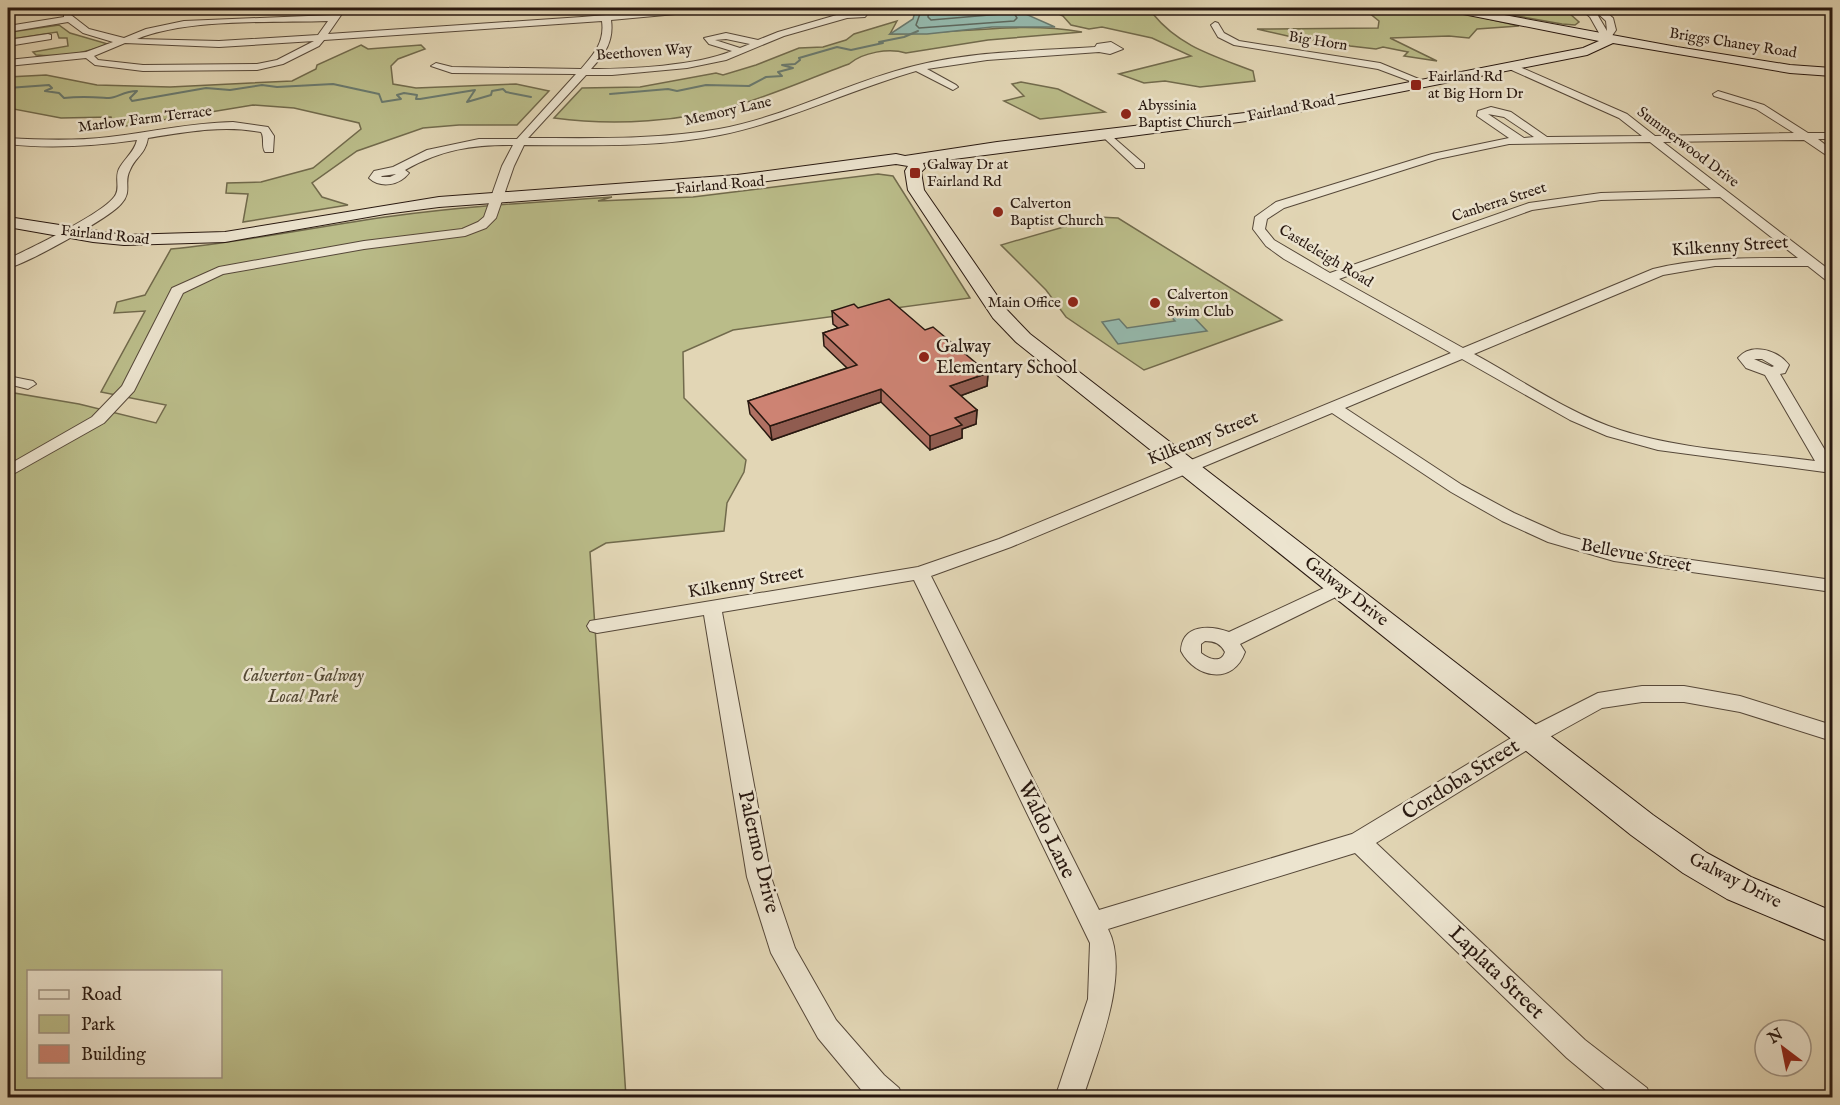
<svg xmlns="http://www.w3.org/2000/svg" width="1840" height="1105" font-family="'IM FELL English',serif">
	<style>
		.green { fill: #babc89; stroke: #716a4c; stroke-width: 1.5; fill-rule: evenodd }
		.water { fill: #95b9ad; stroke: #69796e; stroke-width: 1.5 }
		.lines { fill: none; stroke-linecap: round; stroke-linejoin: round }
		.shore { stroke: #5e685e; stroke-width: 1.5 }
		.stream { stroke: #69796e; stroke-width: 2 }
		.street-casing { stroke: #564839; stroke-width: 2 }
		.secondary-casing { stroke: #281810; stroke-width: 2 }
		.street { fill: #ece4cf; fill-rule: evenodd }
		.secondary { fill: #ece4cf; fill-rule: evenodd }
		.wall { fill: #b07163; stroke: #281810; stroke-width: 1.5 }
		.shaded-wall { fill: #905c50; stroke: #281810; stroke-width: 1.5 }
		.building { fill: #cd8373; stroke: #281810; stroke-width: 1.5 }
		.poi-dot { fill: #8f2418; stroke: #ece4cf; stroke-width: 2 }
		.labels { text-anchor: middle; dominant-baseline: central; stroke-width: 5; stroke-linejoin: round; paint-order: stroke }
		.far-street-label { font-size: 15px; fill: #281810; stroke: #ece4cf }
		.far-poi-label { font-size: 15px; fill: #281810; stroke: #ece4cf; text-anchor: start }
		.street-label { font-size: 18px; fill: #281810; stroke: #ece4cf }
		.poi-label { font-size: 18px; fill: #281810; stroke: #ece4cf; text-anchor: start }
		.park-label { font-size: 18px; font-style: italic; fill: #544934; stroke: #ece4cf }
		.near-street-label { font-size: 21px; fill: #281810; stroke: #ece4cf }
	</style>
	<rect width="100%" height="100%" fill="#e2d6b5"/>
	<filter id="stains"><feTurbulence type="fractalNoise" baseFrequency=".00333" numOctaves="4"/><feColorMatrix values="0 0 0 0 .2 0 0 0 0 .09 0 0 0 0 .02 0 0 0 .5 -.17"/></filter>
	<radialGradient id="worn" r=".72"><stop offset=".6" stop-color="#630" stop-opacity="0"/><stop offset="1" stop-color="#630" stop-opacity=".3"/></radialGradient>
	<g class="green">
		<path d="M1046 8H1157L1153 14C1180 47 1215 56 1253 71L1255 81 1200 87 1165 81 1144 83 1119 74 1191 56 1152 38 1102 27 1089 29 1071 25 1063 16Z"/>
		<path d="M1363 8H1441L1519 26 1477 29 1469 38 1449 36 1390 38 1437 61 1404 56 1408 52 1383 47 1376 49 1350 46 1343 42 1301 39 1257 29 1378 28 1379 21Z"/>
		<path d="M1472 8H1572L1576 10 1569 13 1579 22 1575 25 1562 24Z"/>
		<path d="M897 21 890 34C955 34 1018 21 1082 32L988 40 906 53C889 48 863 52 849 64 813 77 777 93 741 104 683 122 614 126 554 118L582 88 640 87 716 73 723 75 756 65 799 48 823 47 846 40 854 34Z"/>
		<path d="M59 25 70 33 108 44C83 54 63 57 36 55L33 52 68 46 67 38H59L57 32 12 39 11 32Z"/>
		<path d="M361 45 368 49 421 45 425 49 398 59 391 66 393 84 416 88 516 84 549 91 517 125H459L423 128 357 151 312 183 322 197 348 205 243 222 248 194 226 193 227 183 261 182 313 168 361 129 359 123 294 108 253 105 114 128 111 117 61 118 8 108V77L46 75 97 85 170 87 292 81 316 69 317 65Z"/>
		<path d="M1021 82 1058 89 1105 112 1040 119 1004 101 1024 96 1012 84Z"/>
		<path d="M878 174 893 176 970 298 733 330 683 352 684 398 746 460 744 472 727 503 724 531 606 543 590 552 626 1097H8V392L79 404 156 423 166 405 101 392 145 311 114 313 117 302 145 295 171 249C246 242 319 226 393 216 465 206 539 202 612 197L598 201 693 197ZM28 972H220V1076H28Z"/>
		<path d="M1098 217 1118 218 1282 320 1144 370 1066 317 1046 290 1001 245Z"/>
	</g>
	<g class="water">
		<path d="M916 8H1012L1055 27H992L927 34H890L913 19Z"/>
		<path d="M1186 309 1207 331 1118 344 1102 322 1119 319 1127 328 1175 321 1167 312Z"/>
	</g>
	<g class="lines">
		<g class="shore">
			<path d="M922 8 916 25 919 28 1014 21 1017 18 1011 8"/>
			<path d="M929 8 928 17 931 20 1001 14 1004 8"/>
		</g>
		<g class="stream">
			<path d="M1015 12 1043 8"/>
			<path d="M8 88 49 85 52 88 45 91 59 93 64 98C82 96 92 97 109 98 117 98 124 91 137 91L130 98 132 101 206 88 230 90 262 85 277 87 333 84 379 94 382 102 401 99 397 95 404 93 417 95 416 99H420L475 90 467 102 491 95 492 91 503 89 506 92 531 97"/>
			<path d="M610 94 668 89 677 91 706 85 749 86 766 77 782 76 778 72 793 68 782 65 795 64 800 60 799 58 837 47 851 50 883 43 879 42 904 37 918 31"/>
		</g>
		<defs>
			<g id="street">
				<path d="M8 8H46L47 9 43 12 8 13Z"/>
				<path d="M64 8H72L71 15 89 29 124 38 146 29 184 21 332 15 338 8H346L328 34 582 17 689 8H712L708 11 611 20C614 41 605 54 591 69 631 69 695 66 732 51L709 44 704 38 726 33 758 40 778 32 840 14V10C849 6 862 5 869 12L865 17 847 18 784 36 726 60 687 68 612 75H586L528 138C591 138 656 140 719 129 786 117 848 82 914 66 973 51 1035 51 1095 47L1097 44 1111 42 1123 49 1110 54 1099 52 987 60 927 69 956 85 958 87 953 90 916 71C850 90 788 121 720 135 656 148 589 145 524 145L514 166 496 218 486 228 465 236 364 249 223 274 183 293 134 391 104 423 8 477V465L92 417 122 386 172 288 219 267 364 241 462 229 478 222 484 217 502 166 513 145C471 145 443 149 405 170L409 173C400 185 381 189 369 178L374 171 393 167 427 150 479 139H517L576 74 452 73 431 66 436 63 452 67 581 69C594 54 605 42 602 21L324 40 319 46 283 64 257 70 143 71 95 65 86 58 8 66V60L86 52 113 42 83 33 68 22 8 32V26L64 17ZM328 21 318 35 219 41 137 39C189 18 271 23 328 21ZM726 39 750 44 740 48 715 40ZM314 41 277 60 257 64 143 65 98 60 94 56 125 43 219 47ZM396 174 390 177H381L382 176Z"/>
				<path d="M1580 8H1589L1597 14 1607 31 1606 21 1592 8H1601L1613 18 1616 30 1609 40H1603L1590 17Z"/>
				<path d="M1215 22 1218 23 1224 33 1239 41 1380 63 1426 82 1418 84 1378 69 1234 45 1218 37 1211 25Z"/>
				<path d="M48 34 51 35V39L8 46V40Z"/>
				<path d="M1507 64H1513L1627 114 1655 136 1794 133 1756 109 1714 96 1713 94 1718 91 1764 105 1808 133H1832V139H1818L1832 150V159L1804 140 1663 142 1832 272V282L1827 281 1808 266H1715L1663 275 1474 354C1520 379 1570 414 1620 430 1682 450 1751 452 1815 461L1765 375 1746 368 1738 358C1751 342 1778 350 1789 365L1785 373 1780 374 1832 462V473L1658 450 1607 436 1570 420 1462 359 1345 408 1462 485 1514 513 1561 534 1614 549 1832 580V592L1614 561 1548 542 1502 521 1451 492 1332 413 1011 547 931 576 1099 910 1352 834 1521 732 1598 693 1642 686H1684L1740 696 1832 725V741L1740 712 1684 702H1642L1602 708 1537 744 1376 843 1585 1040 1647 1088 1651 1098H1615L1567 1058 1355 853 1108 929C1131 974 1097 1052 1083 1098H1055L1088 999 1090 943 914 580 722 612 771 877 795 948 836 1020 884 1075 899 1088 903 1098H868L818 1038 771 953 747 877 704 615 597 633 590 631 587 626 590 621 918 567 999 539 1451 353 1284 259 1266 246 1253 229 1255 217 1276 202 1432 154 1509 138 1477 116 1478 111 1491 107 1511 112 1547 137 1642 136 1619 118 1507 68ZM1488 114 1504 117 1534 137 1524 138ZM1650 142 1711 190 1601 193 1529 203 1330 273 1274 240 1265 229 1267 219 1284 208 1438 159 1509 144ZM1720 197 1798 258C1749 258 1702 257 1653 269L1463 348 1339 279 1532 210 1601 200ZM1754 359H1762L1774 366 1772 367Z"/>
				<path d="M233 122 268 127 274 136 273 152H265C261 146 265 138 261 132 222 125 186 132 148 138 145 155 136 156 130 170 123 183 133 191 121 204 108 219 26 264 8 268V259C27 250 109 211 116 194 120 186 114 176 120 167 126 157 134 152 137 140 94 146 51 149 8 144V138C42 140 75 141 109 137 151 132 191 123 233 122Z"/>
				<path d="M1106 131 1144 164V168H1136L1102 136 1101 134Z"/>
				<path d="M8 376 33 381 36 384 28 389 8 384Z"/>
				<path d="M1339 581 1346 582 1348 587 1346 592 1240 644 1245 652C1233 686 1195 678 1181 651 1182 624 1210 625 1229 632ZM1205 641C1215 641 1221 644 1225 652 1221 664 1209 659 1201 653V644Z"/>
			</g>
			<path id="secondary" d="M1446 8H1466L1677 47 1790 65 1832 68V76L1790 73 1613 43 1587 55 1262 119 923 163 925 168 921 172 924 190 1007 310 1030 334 1653 815 1707 853 1751 877 1832 911V943L1727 899 1683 873 1631 835 1016 342 993 318 908 190 905 171 908 166 896 164 737 185 439 207 385 214 225 242 124 245 93 242 8 227V217L124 235 225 232 439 197 737 175 896 154 905 156 997 142 1262 111 1583 48 1599 41 1448 11Z"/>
		</defs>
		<use href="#street" class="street-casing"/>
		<use href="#secondary" class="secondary-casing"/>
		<use href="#street" class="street"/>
		<use href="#secondary" class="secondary"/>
	</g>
	<path class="wall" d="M858 308 925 330 988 373 987 386 960 396 977 410 976 424 962 429V438L930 450 881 402 772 440 750 414 748 401 847 368 824 346 823 333 838 328 833 324 832 311Z"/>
	<g class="shaded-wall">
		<path d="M988 373 987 386 949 400 950 386Z"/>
		<path d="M881 389V402L772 440 770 426Z"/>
		<path d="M977 410 976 424 962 429V438L930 450V436L955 418Z"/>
	</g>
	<path class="building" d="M889 299 925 330 933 327 988 373 950 386 977 410 955 418 962 425 930 436 881 389 770 426 748 401 857 365 823 333 848 325 832 311 854 304 858 308Z"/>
	<g class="poi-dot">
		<rect x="1410" y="79" width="12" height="12" rx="3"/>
		<circle cx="1126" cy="114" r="6"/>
		<rect x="909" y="167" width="12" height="12" rx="3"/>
		<circle cx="998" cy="212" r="6"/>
		<circle cx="1073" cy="302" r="6"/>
		<circle cx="1155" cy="303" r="6"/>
		<circle cx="924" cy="357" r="6"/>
	</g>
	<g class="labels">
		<g class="far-street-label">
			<text transform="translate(1318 41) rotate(9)">Big Horn</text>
			<text transform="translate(1733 43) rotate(9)">Briggs Chaney Road</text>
			<text transform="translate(644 52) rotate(-4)">Beethoven Way</text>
			<text transform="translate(1291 108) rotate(-11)">Fairland Road</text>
			<text transform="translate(728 111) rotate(-13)">Memory Lane</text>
			<text transform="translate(145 119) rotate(-7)">Marlow Farm Terrace</text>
			<text transform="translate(1688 147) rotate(37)">Summerwood Drive</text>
			<text transform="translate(720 185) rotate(-5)">Fairland Road</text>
			<text transform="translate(1499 202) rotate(-18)">Canberra Street</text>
			<text transform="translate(105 235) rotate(6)">Fairland Road</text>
			<text transform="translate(1326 256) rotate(31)">Castleleigh Road</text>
		</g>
		<g class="far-poi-label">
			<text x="1428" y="76">Fairland Rd<tspan x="1428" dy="17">at Big Horn Dr</tspan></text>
			<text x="1138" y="105">Abyssinia<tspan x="1138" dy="17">Baptist Church</tspan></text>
			<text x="927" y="164">Galway Dr at<tspan x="927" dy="17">Fairland Rd</tspan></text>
			<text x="1010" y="203">Calverton<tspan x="1010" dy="17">Baptist Church</tspan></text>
			<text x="1167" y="294">Calverton<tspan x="1167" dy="17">Swim Club</tspan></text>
			<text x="1061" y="302" text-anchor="end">Main Office</text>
		</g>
		<g class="street-label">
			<text transform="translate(1730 247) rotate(-4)">Kilkenny Street</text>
			<text transform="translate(1203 439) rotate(-22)">Kilkenny Street</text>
			<text transform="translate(1636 556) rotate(11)">Bellevue Street</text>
			<text transform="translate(746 583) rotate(-10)">Kilkenny Street</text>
			<text transform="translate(1346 592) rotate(38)">Galway Drive</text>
			<text transform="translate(1735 881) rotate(27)">Galway Drive</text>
		</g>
		<g class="poi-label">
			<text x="936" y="347">Galway<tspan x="936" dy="21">Elementary School</tspan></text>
		</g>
		<g class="park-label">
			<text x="303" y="676">Calverton-Galway<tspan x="303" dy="21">Local Park</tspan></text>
		</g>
		<g class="near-street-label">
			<text transform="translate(1461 780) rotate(-32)">Cordoba Street</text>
			<text transform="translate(1046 830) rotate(64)">Waldo Lane</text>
			<text transform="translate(758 852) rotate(77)">Palermo Drive</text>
			<text transform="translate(1496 973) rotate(44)">Laplata Street</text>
		</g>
	</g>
	<rect width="1840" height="1105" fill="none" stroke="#e2d6b5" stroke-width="30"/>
	<rect x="9" y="9" width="1822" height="1087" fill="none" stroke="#281810" stroke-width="3"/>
	<rect x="15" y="15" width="1810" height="1075" fill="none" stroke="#281810" stroke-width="1.5"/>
	<rect x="27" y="970" width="195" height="108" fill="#ece4cf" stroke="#9e9283" stroke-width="1.5"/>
	<rect x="39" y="990" width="30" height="9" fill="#ece4cf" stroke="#9e9283" stroke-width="1.5"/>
	<text x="81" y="1000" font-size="18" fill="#281810">Road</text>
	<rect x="39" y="1015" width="30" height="18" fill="#babc89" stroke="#9e9283" stroke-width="1.5"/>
	<text x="81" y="1030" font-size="18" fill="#281810">Park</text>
	<rect x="39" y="1045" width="30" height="18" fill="#cd8373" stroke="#9e9283" stroke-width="1.5"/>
	<text x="81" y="1060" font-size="18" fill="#281810">Building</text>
	<g transform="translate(1783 1048) rotate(328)"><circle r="28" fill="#ece4cf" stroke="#9e9283" stroke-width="1.5"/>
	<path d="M0-4.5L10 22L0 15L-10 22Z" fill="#8f2418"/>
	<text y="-9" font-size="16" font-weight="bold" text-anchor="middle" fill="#281810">N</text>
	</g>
	<rect width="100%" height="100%" filter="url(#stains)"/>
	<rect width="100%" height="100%" fill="url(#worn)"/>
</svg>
